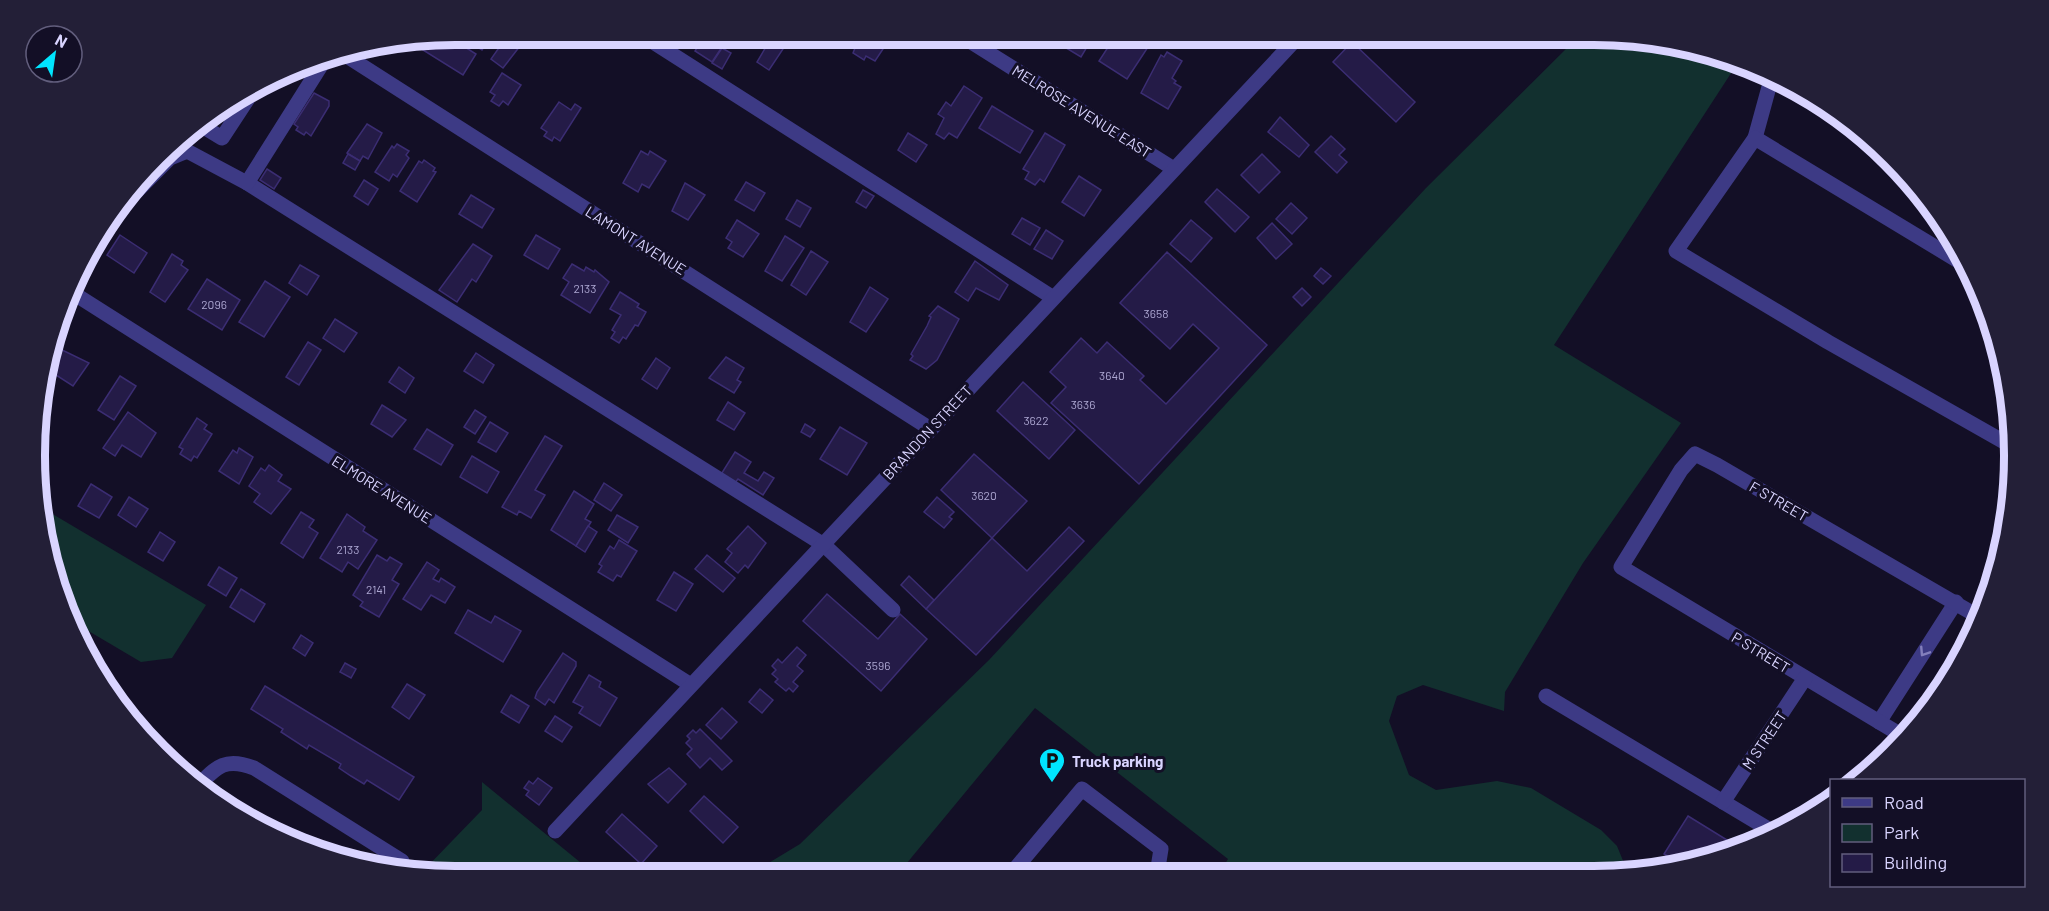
<svg xmlns="http://www.w3.org/2000/svg" width="2049" height="911" font-family="Barlow,sans-serif">
	<style>
		.green { fill: #12302f }
		.building { fill: #241b47; stroke: #3b2d73; stroke-width: 1.5 }
		.lines { fill: none; stroke-linecap: round; stroke-linejoin: round }
		.minor { stroke: #3d3a85; stroke-width: 15 }
		.oneway { stroke: #837fbc }
		.labels { text-anchor: middle; dominant-baseline: central; stroke-width: 6; stroke-linejoin: round; paint-order: stroke }
		.number-label { font-size: 12px; fill: #aca6d1 }
		.street-label { font-size: 15px; fill: #d9d4ff; stroke: #130f26 }
		.poi-label { font-size: 15px; font-weight: bold; fill: #d9d4ff; stroke: #130f26; text-anchor: start }
		.rim { fill: none; stroke: #d9d4ff; stroke-width: 8 }
	</style>
	<rect width="100%" height="100%" fill="#130f26"/>
	<g class="green">
		<path d="M1580 35 1729 57 1739 61 1554 345 1681 423 1583 563 1505 692 1504 711 1423 685 1397 696 1389 721 1409 775 1436 790 1497 781 1531 788 1601 830 1617 846 1628 873 1219 874 1228 859 1035 708 897 875 747 876 800 844 989 660 1426 188Z"/>
		<path d="M39 506 206 605 172 658 141 662 75 623 43 537Z"/>
		<path d="M482 782 597 876H456L423 871 482 810Z"/>
	</g>
	<g class="building">
		<path d="M460 35 464 37 460 44 476 54 463 75 423 50 430 39Z"/>
		<path d="M468 35H492L482 50 465 39Z"/>
		<path d="M705 35 724 44 712 62 695 51Z"/>
		<path d="M854 35H880L889 40 875 61 866 56 864 60 853 53 855 48 848 43Z"/>
		<path d="M1057 35H1090L1093 37 1081 57 1053 40Z"/>
		<path d="M1116 35 1132 44 1136 36 1150 44 1127 79 1099 61Z"/>
		<path d="M770 40 783 49 769 70 757 62Z"/>
		<path d="M514 41 520 46 503 68 491 59 503 42 509 47Z"/>
		<path d="M1352 42 1415 102 1396 122 1333 62Z"/>
		<path d="M722 48 731 53 722 69 712 63Z"/>
		<path d="M1167 52 1182 61 1172 78 1176 81 1174 83 1181 87 1168 109 1141 93 1161 55 1164 57Z"/>
		<path d="M502 73 521 85 508 105 503 101 499 106 491 101 495 95 490 92Z"/>
		<path d="M964 86 982 98 957 138 949 133 944 139 936 134 944 118 938 114 946 102 951 106Z"/>
		<path d="M314 93 329 101V106L311 136 306 132 304 135 296 130 298 127 294 124Z"/>
		<path d="M559 102 571 110 575 104 581 108 560 141 554 137 552 141 544 136 547 132 541 128Z"/>
		<path d="M992 106 1033 131 1020 153 979 128Z"/>
		<path d="M1280 117 1309 145 1299 157 1268 132Z"/>
		<path d="M367 124 382 133 368 159 363 156 360 161 347 153Z"/>
		<path d="M908 133 927 145 916 162 898 150Z"/>
		<path d="M1045 133 1065 145 1044 182 1040 179 1035 185 1025 179 1029 172 1023 169Z"/>
		<path d="M1331 136 1345 149 1339 155 1347 162 1337 173 1315 152Z"/>
		<path d="M397 144 409 151 406 155 409 158 397 177 393 174 389 181 375 172 392 146 394 148Z"/>
		<path d="M641 151 648 155 650 151 666 161 649 188 642 184 638 192 623 183Z"/>
		<path d="M348 154 360 161 355 170 343 163Z"/>
		<path d="M1262 154 1280 172 1259 193 1241 175Z"/>
		<path d="M424 160 435 168 433 171 436 172 417 202 400 191 419 161 422 163Z"/>
		<path d="M267 169 281 178 274 189 260 180Z"/>
		<path d="M1079 176 1101 190 1084 216 1062 202Z"/>
		<path d="M364 180 378 189 368 205 354 196Z"/>
		<path d="M746 182 765 193 754 211 735 200Z"/>
		<path d="M685 183 705 195 688 220 672 211Z"/>
		<path d="M1217 189 1249 217 1235 232 1205 202Z"/>
		<path d="M863 190 874 196 866 208 856 202Z"/>
		<path d="M471 195 494 209 482 228 459 214Z"/>
		<path d="M797 200 811 208 800 227 786 219Z"/>
		<path d="M1291 203 1307 218 1292 234 1276 219Z"/>
		<path d="M1022 218 1040 228 1030 245 1012 234Z"/>
		<path d="M737 220 759 234 743 257 728 248 732 242 726 238Z"/>
		<path d="M1191 220 1212 238 1191 262 1170 244Z"/>
		<path d="M1272 223 1292 244 1276 259 1257 238Z"/>
		<path d="M1046 230 1063 241 1052 259 1034 249Z"/>
		<path d="M120 235 147 253 134 273 107 255Z"/>
		<path d="M536 235 560 249 548 269 524 255Z"/>
		<path d="M785 236 804 248 782 281 765 271Z"/>
		<path d="M473 244 492 256 476 282 472 279 457 302 439 290Z"/>
		<path d="M811 251 828 262 806 295 791 285Z"/>
		<path d="M1167 252 1267 345 1139 484 1051 403 1066 387 1050 372 1081 338 1097 353 1107 342 1144 376 1140 380 1166 404 1219 348 1193 324 1170 349 1120 303Z"/>
		<path d="M172 254 183 261 181 265 188 270 165 302 150 292Z"/>
		<path d="M975 261 1008 285 999 300 976 288 968 301 955 292Z"/>
		<path d="M572 264 584 271 586 267 594 272 595 270 609 282 590 313 561 295 569 282 563 278Z"/>
		<path d="M300 265 319 276 307 295 289 283Z"/>
		<path d="M1321 268 1331 276 1323 284 1314 276Z"/>
		<path d="M207 279 240 300 222 330 188 309Z"/>
		<path d="M265 281 290 297 264 337 239 322Z"/>
		<path d="M870 287 888 299 866 332 850 322Z"/>
		<path d="M1302 288 1311 297 1302 306 1293 297Z"/>
		<path d="M620 292 639 304 637 307 646 312 638 326 635 325 626 339 623 337 619 343 611 338 615 332 612 330 621 315 610 309Z"/>
		<path d="M938 306 959 319 937 360 926 369 910 360 913 356 911 354 927 326 931 317 929 316Z"/>
		<path d="M335 319 357 333 344 352 323 338Z"/>
		<path d="M308 342 321 350 299 385 286 377Z"/>
		<path d="M56 347 89 363 73 386 45 368Z"/>
		<path d="M476 353 494 365 483 383 464 371Z"/>
		<path d="M726 357 744 368 737 380 741 382 734 393 709 378Z"/>
		<path d="M656 358 670 368 657 389 642 379Z"/>
		<path d="M399 367 414 378 405 393 389 382Z"/>
		<path d="M120 376 136 386 114 420 98 410Z"/>
		<path d="M1023 382 1075 430 1049 459 997 411Z"/>
		<path d="M728 402 745 413 734 430 717 420Z"/>
		<path d="M382 405 406 420 392 437 371 424Z"/>
		<path d="M475 410 486 417 475 434 464 427Z"/>
		<path d="M128 412 156 433 141 457 122 445 115 456 103 448Z"/>
		<path d="M197 418 207 425 204 429 212 434 197 458 194 456 191 461 180 454 183 449 179 447Z"/>
		<path d="M490 422 508 433 496 452 478 442Z"/>
		<path d="M805 424 815 430 810 437 801 432Z"/>
		<path d="M840 427 867 443 847 475 820 459Z"/>
		<path d="M427 429 453 445 441 465 414 449Z"/>
		<path d="M545 436 562 446 535 490 545 495 531 518 519 511 517 515 502 507Z"/>
		<path d="M239 448 253 457 239 484 219 471 233 450 237 453Z"/>
		<path d="M735 452 751 462 744 473 758 481 764 472 774 478 763 495 738 479 734 484 720 476Z"/>
		<path d="M974 454 1027 501 992 538 941 490Z"/>
		<path d="M472 456 499 472 487 493 460 477Z"/>
		<path d="M269 465 282 475 278 481 291 489 271 514 254 502 260 494 249 486 261 468 265 471Z"/>
		<path d="M604 483 622 495 611 511 594 500Z"/>
		<path d="M91 484 112 497 99 518 78 506Z"/>
		<path d="M574 491 594 504 585 519 591 522 576 546 551 530Z"/>
		<path d="M129 497 148 509 136 527 118 515Z"/>
		<path d="M937 497 954 512 949 517 952 519 944 528 924 512Z"/>
		<path d="M301 512 314 520 309 527 318 533 303 558 281 543Z"/>
		<path d="M347 514 365 527 363 531 377 540 358 569 348 562 342 572 320 558Z"/>
		<path d="M617 515 638 527 628 543 608 530Z"/>
		<path d="M588 526 597 532 585 552 576 546Z"/>
		<path d="M748 526 766 543 748 568 745 565 738 573 725 562 732 553 727 549Z"/>
		<path d="M1069 527 1084 541 976 655 926 609 992 538 1027 571Z"/>
		<path d="M160 532 175 542 163 561 148 552Z"/>
		<path d="M619 540 637 551 621 577 617 575 613 581 598 572 602 566 599 564 610 546 614 549Z"/>
		<path d="M377 555 387 561 390 557 402 564 392 580 399 584 379 617 360 606 363 602 353 595Z"/>
		<path d="M707 555 735 578 723 592 695 569Z"/>
		<path d="M427 562 439 570 433 579 439 582 441 578 455 587 445 603 431 595 421 610 403 599Z"/>
		<path d="M219 567 237 578 226 596 208 585Z"/>
		<path d="M674 572 693 584 676 611 657 600Z"/>
		<path d="M909 576 934 600 926 609 901 585Z"/>
		<path d="M241 589 265 604 254 622 230 607Z"/>
		<path d="M827 594 878 639 900 614 927 639 881 691 803 621Z"/>
		<path d="M468 610 491 623 495 616 521 631 503 662 455 633Z"/>
		<path d="M301 635 313 643 305 656 293 648Z"/>
		<path d="M797 647 806 655 797 666 803 671 793 682 798 686 793 692 789 688 786 691 775 682 778 679 772 674 776 670 772 666 778 659 782 663Z"/>
		<path d="M563 653 576 662V666L554 703 549 699 545 705 535 698 537 692Z"/>
		<path d="M345 663 356 669 351 678 340 672Z"/>
		<path d="M589 675 601 682 599 687 617 698 600 726 579 713 583 707 573 702Z"/>
		<path d="M407 684 425 695 409 719 392 707Z"/>
		<path d="M265 686 414 777 399 800 367 780 364 784 351 776 339 768 341 764 309 745 307 749 281 732 283 729 251 709Z"/>
		<path d="M760 689 773 700 762 713 749 702Z"/>
		<path d="M511 695 529 706 519 723 501 712Z"/>
		<path d="M722 708 737 722 721 739 706 725Z"/>
		<path d="M555 716 572 727 562 742 545 731Z"/>
		<path d="M700 729 732 761 722 770 710 758 700 768 687 754 692 749 686 743 690 739 687 736 693 730 696 733Z"/>
		<path d="M669 768 686 784 668 803 648 784Z"/>
		<path d="M538 778 552 788 539 805 526 795 529 791 524 788 529 781 533 784Z"/>
		<path d="M704 796 738 827 723 843 690 811Z"/>
		<path d="M622 814 657 846 641 864 606 832Z"/>
		<path d="M1688 816 1740 848 1681 864 1664 854Z"/>
		<path d="M257 819 275 830 295 843 254 824Z"/>
	</g>
	<g class="lines">
		<g class="minor">
			<path d="M642 35 1052 297"/>
			<path d="M960 35 1174 169"/>
			<path d="M342 53 929 428"/>
			<path d="M199 124 222 138 257 85"/>
			<path d="M1755 138 1772 76"/>
			<path d="M247 183 824 545 893 610"/>
			<path d="M128 200 170 158 187 151 247 183 327 56"/>
			<path d="M1970 268 1755 138 1676 251 1828 342 2013 447"/>
			<path d="M73 293 691 685"/>
			<path d="M1546 696 1775 833"/>
			<path d="M1879 722 1956 602"/>
			<path d="M1901 735 1621 567 1681 470 1695 454 1717 465 1979 617"/>
			<path d="M198 786C217 766 226 757 254 768L402 861"/>
			<path d="M1723 802 1805 678"/>
			<path d="M555 831 1300 35"/>
			<path d="M1010 875 1082 789 1161 849 1157 874"/>
		</g>
	</g>
	<defs><path id="oneway-chevron" d="M-2-3.5L2.5 0L-2 3.5" fill="none" stroke-width="1.6" stroke-linecap="round" stroke-linejoin="round" transform="scale(1.5)"/></defs>
	<use class="oneway" href="#oneway-chevron" transform="translate(1924 652) rotate(123)"/>
	<defs>
		<symbol id="parking-pin" viewBox="-11 -11 22 30"><path d="M0 17L-7.5 6A9.5 9.5 0 1 1 7.5 6Z" fill="#00e5ff" stroke="#130f26"/><path d="M-3.5-5.5H1a3.5 3.5 0 0 1 0 7H-1V5.5H-3.5ZM-1-3.4V-.6H.8a1.4 1.4 0 0 0 0-2.8Z" fill="#111"/></symbol>
	</defs>
	<g fill-rule="evenodd">
		<use href="#parking-pin" x="1037" y="746" width="30" height="40"/>
	</g>
	<g class="labels">
		<g class="number-label">
			<text x="585" y="288">2133</text>
			<text x="214" y="304">2096</text>
			<text x="1156" y="313">3658</text>
			<text x="1112" y="375">3640</text>
			<text x="1083" y="404">3636</text>
			<text x="1036" y="420">3622</text>
			<text x="984" y="495">3620</text>
			<text x="348" y="549">2133</text>
			<text x="376" y="589">2141</text>
			<text x="878" y="665">3596</text>
		</g>
		<g class="street-label">
			<text transform="translate(1082 111) rotate(32)">MELROSE AVENUE EAST</text>
			<text transform="translate(636 240) rotate(32)">LAMONT AVENUE</text>
			<text transform="translate(927 432) rotate(-47)">BRANDON STREET</text>
			<text transform="translate(382 489) rotate(32)">ELMORE AVENUE</text>
			<text transform="translate(1779 501) rotate(30)">F STREET</text>
			<text transform="translate(1761 652) rotate(31)">P STREET</text>
			<text transform="translate(1764 740) rotate(-56)">M STREET</text>
		</g>
		<g class="poi-label">
			<text x="1072" y="761">Truck parking</text>
		</g>
	</g>
	<path d="M0 0H2049V911H0ZM455 45H1594A410 410 0 0 1 2004 455V456A410 410 0 0 1 1594 866H455A410 410 0 0 1 45 456V455A410 410 0 0 1 455 45Z" fill="#231f37" fill-rule="evenodd"/>
	<path class="rim" d="M455 45H1594A410 410 0 0 1 2004 455V456A410 410 0 0 1 1594 866H455A410 410 0 0 1 45 456V455A410 410 0 0 1 455 45Z"/>
	<rect x="1830" y="779" width="195" height="108" fill="#130f26" stroke="#625e7d" stroke-width="1.5"/>
	<rect x="1842" y="798" width="30" height="9" fill="#3d3a85" stroke="#625e7d" stroke-width="1.5"/>
	<text x="1884" y="809" font-size="18" fill="#d9d4ff">Road</text>
	<rect x="1842" y="824" width="30" height="18" fill="#12302f" stroke="#625e7d" stroke-width="1.5"/>
	<text x="1884" y="839" font-size="18" fill="#d9d4ff">Park</text>
	<rect x="1842" y="854" width="30" height="18" fill="#241b47" stroke="#625e7d" stroke-width="1.5"/>
	<text x="1884" y="869" font-size="18" fill="#d9d4ff">Building</text>
	<g transform="translate(54 54) rotate(29)"><circle r="28" fill="#130f26" stroke="#625e7d" stroke-width="1.5"/>
	<path d="M0-4.5L10 22L0 15L-10 22Z" fill="#00e5ff"/>
	<text y="-9" font-size="16" font-weight="bold" text-anchor="middle" fill="#d9d4ff">N</text>
	</g>
</svg>
